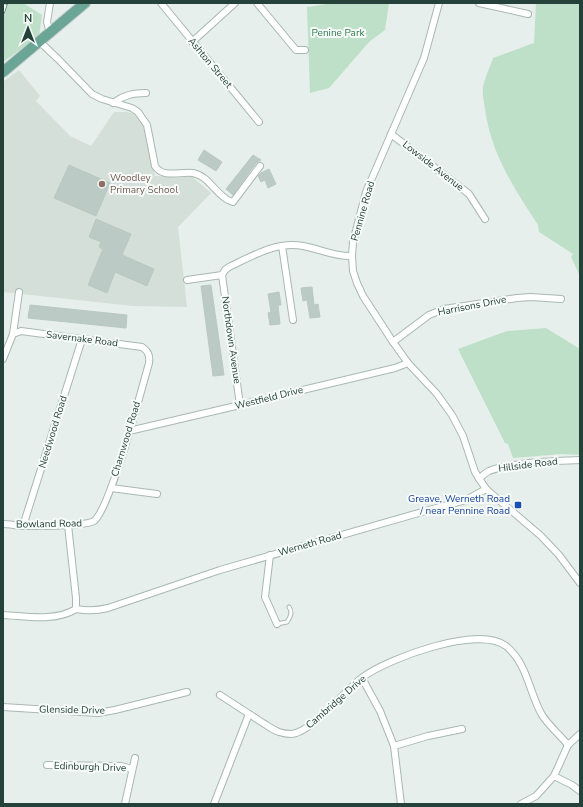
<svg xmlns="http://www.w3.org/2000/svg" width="583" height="807" font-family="'Nunito Sans',sans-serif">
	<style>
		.built { fill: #d4dfda }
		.green { fill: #bfe0c8 }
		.building { fill: #bbcac4; stroke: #b8c9c2 }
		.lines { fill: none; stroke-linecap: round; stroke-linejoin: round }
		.service-casing { stroke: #a8b8b2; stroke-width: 5 }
		.minor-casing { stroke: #a8b8b2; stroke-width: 8 }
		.primary-casing { stroke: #c2cac8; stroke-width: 12 }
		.service { stroke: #fff; stroke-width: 3 }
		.minor { stroke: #fff; stroke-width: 6 }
		.primary { stroke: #6aa596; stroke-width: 10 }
		.rail-casing { stroke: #5f7d75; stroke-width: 4 }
		.rail { stroke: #f7fbf9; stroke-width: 2.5; stroke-dasharray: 8; stroke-linecap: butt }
		.education-dot { fill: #8d6e63; stroke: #f7fbf9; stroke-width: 1.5 }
		.transit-dot { fill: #1a4fb4; stroke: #f7fbf9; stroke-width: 1.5 }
		.labels { text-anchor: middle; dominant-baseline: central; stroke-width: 4; stroke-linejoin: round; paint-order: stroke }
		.park-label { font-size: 10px; fill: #2d7a4b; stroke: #f7fbf9 }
		.street-label { font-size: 10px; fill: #24423a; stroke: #f7fbf9 }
		.education-label { font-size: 10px; fill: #785e54; stroke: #f7fbf9; text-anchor: start }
		.transit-label { font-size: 10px; fill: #164399; stroke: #f7fbf9; text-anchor: end }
	</style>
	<rect width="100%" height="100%" fill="#e6efeb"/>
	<path class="built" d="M19 70 40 96 36 101 70 136 91 146 114 112H126L137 114 145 125 155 176H191L211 193 178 227 187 307 133 306 3 292V84L4 81Z"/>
	<g class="green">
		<path d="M6 3H23L42 15 39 36 3 62V13Z"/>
		<path d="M334 3H389L385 30 369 42 329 88 310 93 307 7Z"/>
		<path d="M536 3H580V276L571 257 573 254 539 232 538 225C514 188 491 154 485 109 484 102 482 94 483 87 485 77 490 67 493 58L534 43Z"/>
		<path d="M546 328 580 349V455L562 454 513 458 508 444 505 443 458 349 507 331Z"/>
	</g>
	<g class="building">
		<path d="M204 150 222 162 216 171 198 160Z"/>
		<path d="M253 155 261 160 256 163 233 195 226 189Z"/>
		<path d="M69 165 110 183 96 216 54 198Z"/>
		<path d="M269 169 276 184 268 188 265 180 261 182 258 176 261 173Z"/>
		<path d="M96 219 131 234 122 255 154 269 147 286 115 272 107 293 88 285 103 249 99 247 101 242 89 237Z"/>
		<path d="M211 285 224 375 213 376 201 286Z"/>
		<path d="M312 287 314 305 318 304 320 317 310 318 307 300 303 301 301 288Z"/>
		<path d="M279 292 281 305H278L280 324 270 325 268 313 271 312 268 294Z"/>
		<path d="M30 305 127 315 126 328 28 318Z"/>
	</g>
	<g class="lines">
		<defs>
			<path id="service" d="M277 624 287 622C290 618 293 612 289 607"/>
			<g id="minor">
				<path d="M50 3 47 22 50 33"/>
				<path d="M161 3 259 122"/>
				<path d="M257 3 296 50H305"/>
				<path d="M439 3 424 58 366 192 353 242 352 256 353 271 357 283 363 296 393 342 408 363 437 394 452 415 463 436 475 472 486 489 541 536 559 555 580 583"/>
				<path d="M479 3 528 14"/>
				<path d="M40 42 58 59 92 94 102 99 132 108 138 112 147 125 155 166C163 179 181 171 193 173 208 176 213 190 225 198 227 200 230 201 233 202L260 166"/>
				<path d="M192 42 235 3"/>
				<path d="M113 103C124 95 133 93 146 93"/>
				<path d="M391 134 469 194 485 219"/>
				<path d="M282 246 293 320"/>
				<path d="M222 275 240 405"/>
				<path d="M187 280 222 275 225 270 229 267C252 256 277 241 303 246 320 249 335 257 352 256"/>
				<path d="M393 342 429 315 444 309 517 298 531 297 561 299"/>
				<path d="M3 359 13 334 19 292"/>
				<path d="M129 431 240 405 395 368 408 363"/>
				<path d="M479 479C482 476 485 473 489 471 513 462 554 461 580 460"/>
				<path d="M111 488 157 494"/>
				<path d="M3 524C10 524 17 526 24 526 36 526 87 526 94 521 110 509 142 388 149 363 150 355 148 351 142 347L21 331 13 334"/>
				<path d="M68 525 76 598V609"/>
				<path d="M23 526 82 339"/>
				<path d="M270 555 265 597 277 624"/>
				<path d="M3 615C26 616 55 622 76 609 87 611 96 611 108 608L220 570 429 510 466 500 486 489"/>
				<path d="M362 678 380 711 394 746 401 804"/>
				<path d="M220 695C234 704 249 714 263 723 268 726 273 730 279 732 282 733 287 734 291 734 310 734 346 689 363 677 389 658 478 625 506 646 528 664 529 693 542 715 549 726 560 735 568 745"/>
				<path d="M3 707 98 713 115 710 187 692"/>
				<path d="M394 746 428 736 462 729"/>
				<path d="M47 765 121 766 132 769"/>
				<path d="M554 776 572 785 580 791"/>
				<path d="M125 804 135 758"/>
				<path d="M214 804 249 714"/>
				<path d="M521 804 536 796 554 776 568 745 580 734"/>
			</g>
			<path id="primary" d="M3 72 85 3"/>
		</defs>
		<use href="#service" class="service-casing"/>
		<use href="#minor" class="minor-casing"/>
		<use href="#primary" class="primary-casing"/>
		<use href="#service" class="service"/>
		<use href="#minor" class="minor"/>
		<use href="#primary" class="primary"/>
		<defs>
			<path id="rail" d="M3 12 6 3"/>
		</defs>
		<use href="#rail" class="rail-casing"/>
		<use href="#rail" class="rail"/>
	</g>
	<circle class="education-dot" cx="102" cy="184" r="4"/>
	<rect class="transit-dot" x="514" y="501" width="8" height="8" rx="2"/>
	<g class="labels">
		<g class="park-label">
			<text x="338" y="33">Penine Park</text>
		</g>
		<g class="street-label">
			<text transform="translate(210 63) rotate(50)">Ashton Street</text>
			<text transform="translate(433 166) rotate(38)">Lowside Avenue</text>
			<text transform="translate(363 211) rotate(-74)">Pennine Road</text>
			<text transform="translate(472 306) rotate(-11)">Harrisons Drive</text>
			<text transform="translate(82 339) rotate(7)">Savernake Road</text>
			<text transform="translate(231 340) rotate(82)">Northdown Avenue</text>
			<text transform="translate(269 398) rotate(-14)">Westfield Drive</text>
			<text transform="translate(53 432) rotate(-73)">Needwood Road</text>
			<text transform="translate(126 439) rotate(-73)">Charnwood Road</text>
			<text transform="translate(528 465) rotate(-7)">Hillside Road</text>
			<text transform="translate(49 524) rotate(-1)">Bowland Road</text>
			<text transform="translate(310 544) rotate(-16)">Werneth Road</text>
			<text transform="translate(336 702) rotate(-41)">Cambridge Drive</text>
			<text transform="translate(72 710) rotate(1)">Glenside Drive</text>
			<text transform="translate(90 767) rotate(2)">Edinburgh Drive</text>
		</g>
		<g class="education-label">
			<text x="110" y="178">Woodley<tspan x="110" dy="12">Primary School</tspan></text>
		</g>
		<g class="transit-label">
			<text x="510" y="499">Greave, Werneth Road<tspan x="510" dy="12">/ near Pennine Road</tspan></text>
		</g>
	</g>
	<rect width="583" height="807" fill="none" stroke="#24423a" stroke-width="8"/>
	<g transform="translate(28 28)" stroke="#f7fbf9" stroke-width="3" paint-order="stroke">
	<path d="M0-3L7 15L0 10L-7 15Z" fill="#24423a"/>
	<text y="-6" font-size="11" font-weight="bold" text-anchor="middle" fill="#24423a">N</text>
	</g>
</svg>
